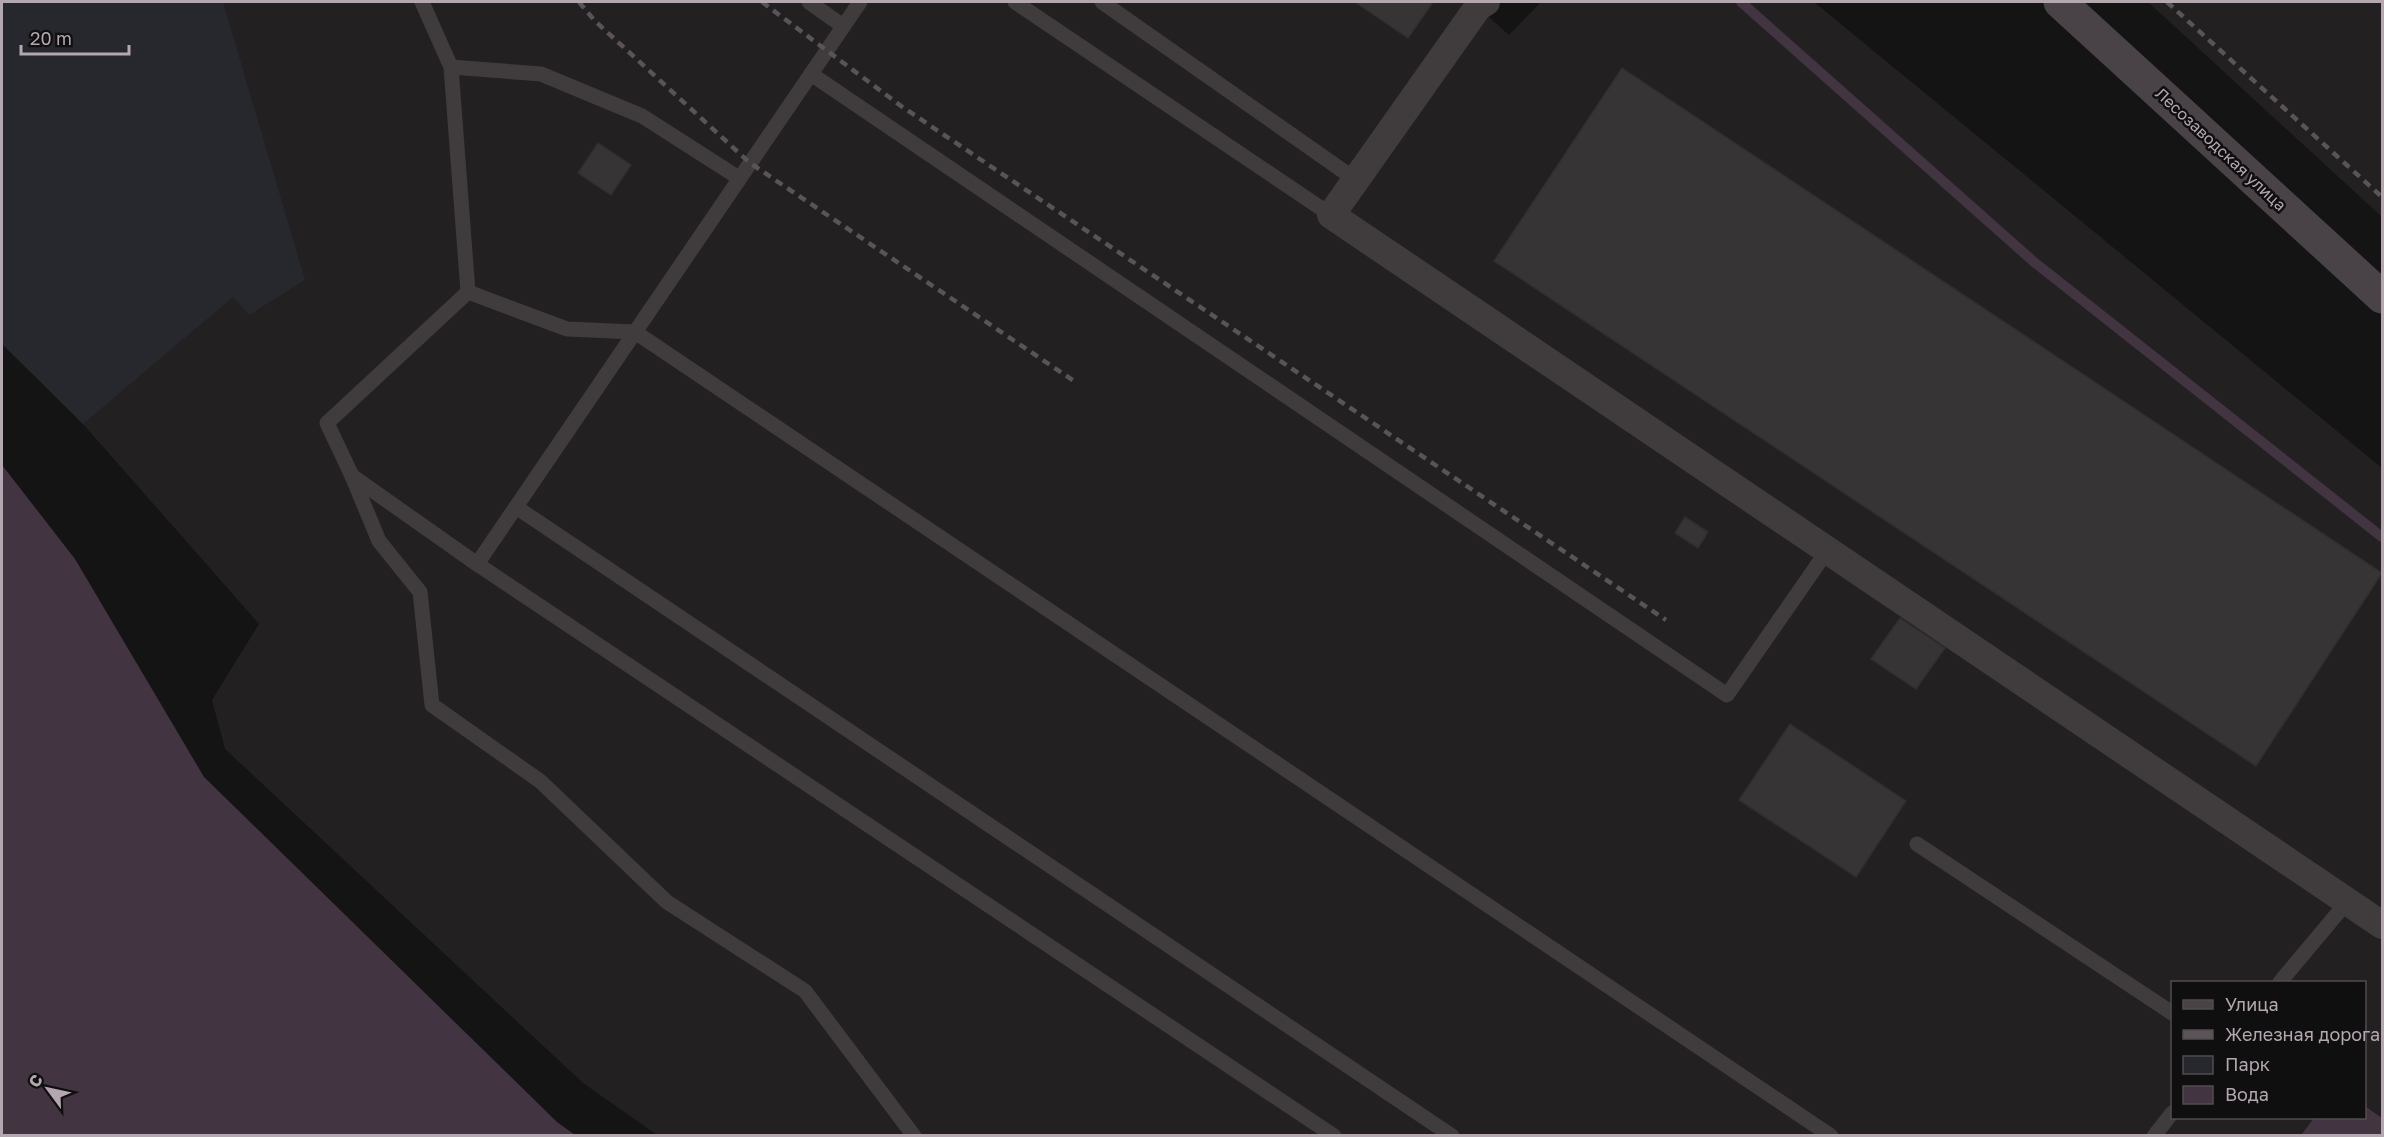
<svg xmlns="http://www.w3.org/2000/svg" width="2384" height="1137" font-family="'Golos Text',sans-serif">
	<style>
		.built { fill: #222020 }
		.green { fill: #26282e }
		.water { fill: #433441 }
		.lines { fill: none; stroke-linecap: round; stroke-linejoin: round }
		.stream { stroke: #433441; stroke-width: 10 }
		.building { fill: #373435; stroke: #312e2f; stroke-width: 1.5 }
		.lane { stroke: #403c3e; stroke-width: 15 }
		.street { stroke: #403c3e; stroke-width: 28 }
		.secondary { stroke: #494347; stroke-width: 33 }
		.rail { stroke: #5a5358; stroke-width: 4.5; stroke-dasharray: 8 6; stroke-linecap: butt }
		.labels { text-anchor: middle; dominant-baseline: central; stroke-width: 5; stroke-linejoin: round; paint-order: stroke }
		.street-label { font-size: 16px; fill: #b4a7b0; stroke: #100f0f }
	</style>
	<rect width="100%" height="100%" fill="#151414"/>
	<g class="built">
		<path d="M2 2H1472L1509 35 1541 2H1814L2382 468V1118L2365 1106 2364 982H2172V1118H2314L2301 1135H657L583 1083 225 749 212 700 259 624 83 424 2 344Z"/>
		<path d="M2148 2H2382V217Z"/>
	</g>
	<path class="green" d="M2 2H223L305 280 249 315 233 297 83 424 2 344Z"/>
	<g class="water">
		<path d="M2 465 75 559 204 777 557 1122 575 1135H2Z"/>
		<path d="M2365 1106 2382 1118V1135H2301L2314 1118H2364Z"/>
	</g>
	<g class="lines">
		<path class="stream" d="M1741 2 2034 262 2382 537"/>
	</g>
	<g class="building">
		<path d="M1355 2H1433L1408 38Z"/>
		<path d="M1622 68 2382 573 2256 766 1494 261Z"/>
		<path d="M598 143 631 165 611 195 578 173Z"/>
		<path d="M1685 517 1708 532 1698 548 1675 533Z"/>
		<path d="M1900 618 1945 648 1916 689 1871 659Z"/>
		<path d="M1790 724 1906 801 1856 877 1739 800Z"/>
	</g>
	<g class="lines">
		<g class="lane">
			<path d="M422 2 451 67"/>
			<path d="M809 2 843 26"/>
			<path d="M860 2 477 564 1334 1136"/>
			<path d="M1015 2 1331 215"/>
			<path d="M1102 2 1356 180"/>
			<path d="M811 74 1727 695 1827 551"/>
			<path d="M468 292 451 67 541 74 642 116 739 178"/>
			<path d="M352 476 379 541 420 592 432 705 540 781 667 902 805 991 914 1136"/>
			<path d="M516 507 1452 1136"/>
			<path d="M477 564 352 476 327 423 468 292 567 329 635 332 1831 1136"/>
			<path d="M1917 844 2172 1013"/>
			<path d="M2280 982 2347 902"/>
			<path d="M2154 1136 2172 1113"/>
		</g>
		<path class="street" d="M1486 2 1478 7 1331 215 2382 925"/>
		<path class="secondary" d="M2060 2 2382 297"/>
		<g class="rail">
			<path d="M579 2 595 21 750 163 1074 381"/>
			<path d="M762 2 901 106 1666 620"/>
			<path d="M2167 2 2382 197"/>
		</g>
	</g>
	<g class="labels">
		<g class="street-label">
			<text transform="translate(2221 149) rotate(43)">Лесозаводская улица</text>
		</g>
	</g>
	<rect width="2384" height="1137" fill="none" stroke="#b4a7b0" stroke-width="6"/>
	<rect x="2171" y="981" width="195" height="138" fill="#100f0f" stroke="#524c4f" stroke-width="1.5"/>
	<rect x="2183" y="1000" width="30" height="9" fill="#494347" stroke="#524c4f" stroke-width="1.5"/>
	<text x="2225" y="1011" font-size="18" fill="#b4a7b0">Улица</text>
	<rect x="2183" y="1030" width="30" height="9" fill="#5a5358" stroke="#524c4f" stroke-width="1.5"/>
	<text x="2225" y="1041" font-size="18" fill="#b4a7b0">Железная дорога</text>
	<rect x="2183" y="1056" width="30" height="18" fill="#26282e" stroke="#524c4f" stroke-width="1.5"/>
	<text x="2225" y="1071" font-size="18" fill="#b4a7b0">Парк</text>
	<rect x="2183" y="1086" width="30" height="18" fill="#433441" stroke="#524c4f" stroke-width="1.5"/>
	<text x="2225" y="1101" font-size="18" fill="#b4a7b0">Вода</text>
	<g transform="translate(48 1089) rotate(303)" stroke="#100f0f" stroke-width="4.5" paint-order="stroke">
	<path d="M0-4.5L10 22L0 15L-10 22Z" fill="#b4a7b0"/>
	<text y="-9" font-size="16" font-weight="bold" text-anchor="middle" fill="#b4a7b0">С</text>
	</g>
	<path d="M21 45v9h108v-9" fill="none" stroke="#b4a7b0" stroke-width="3"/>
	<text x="30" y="45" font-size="18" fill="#b4a7b0" stroke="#100f0f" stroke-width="4.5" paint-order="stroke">20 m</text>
</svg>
